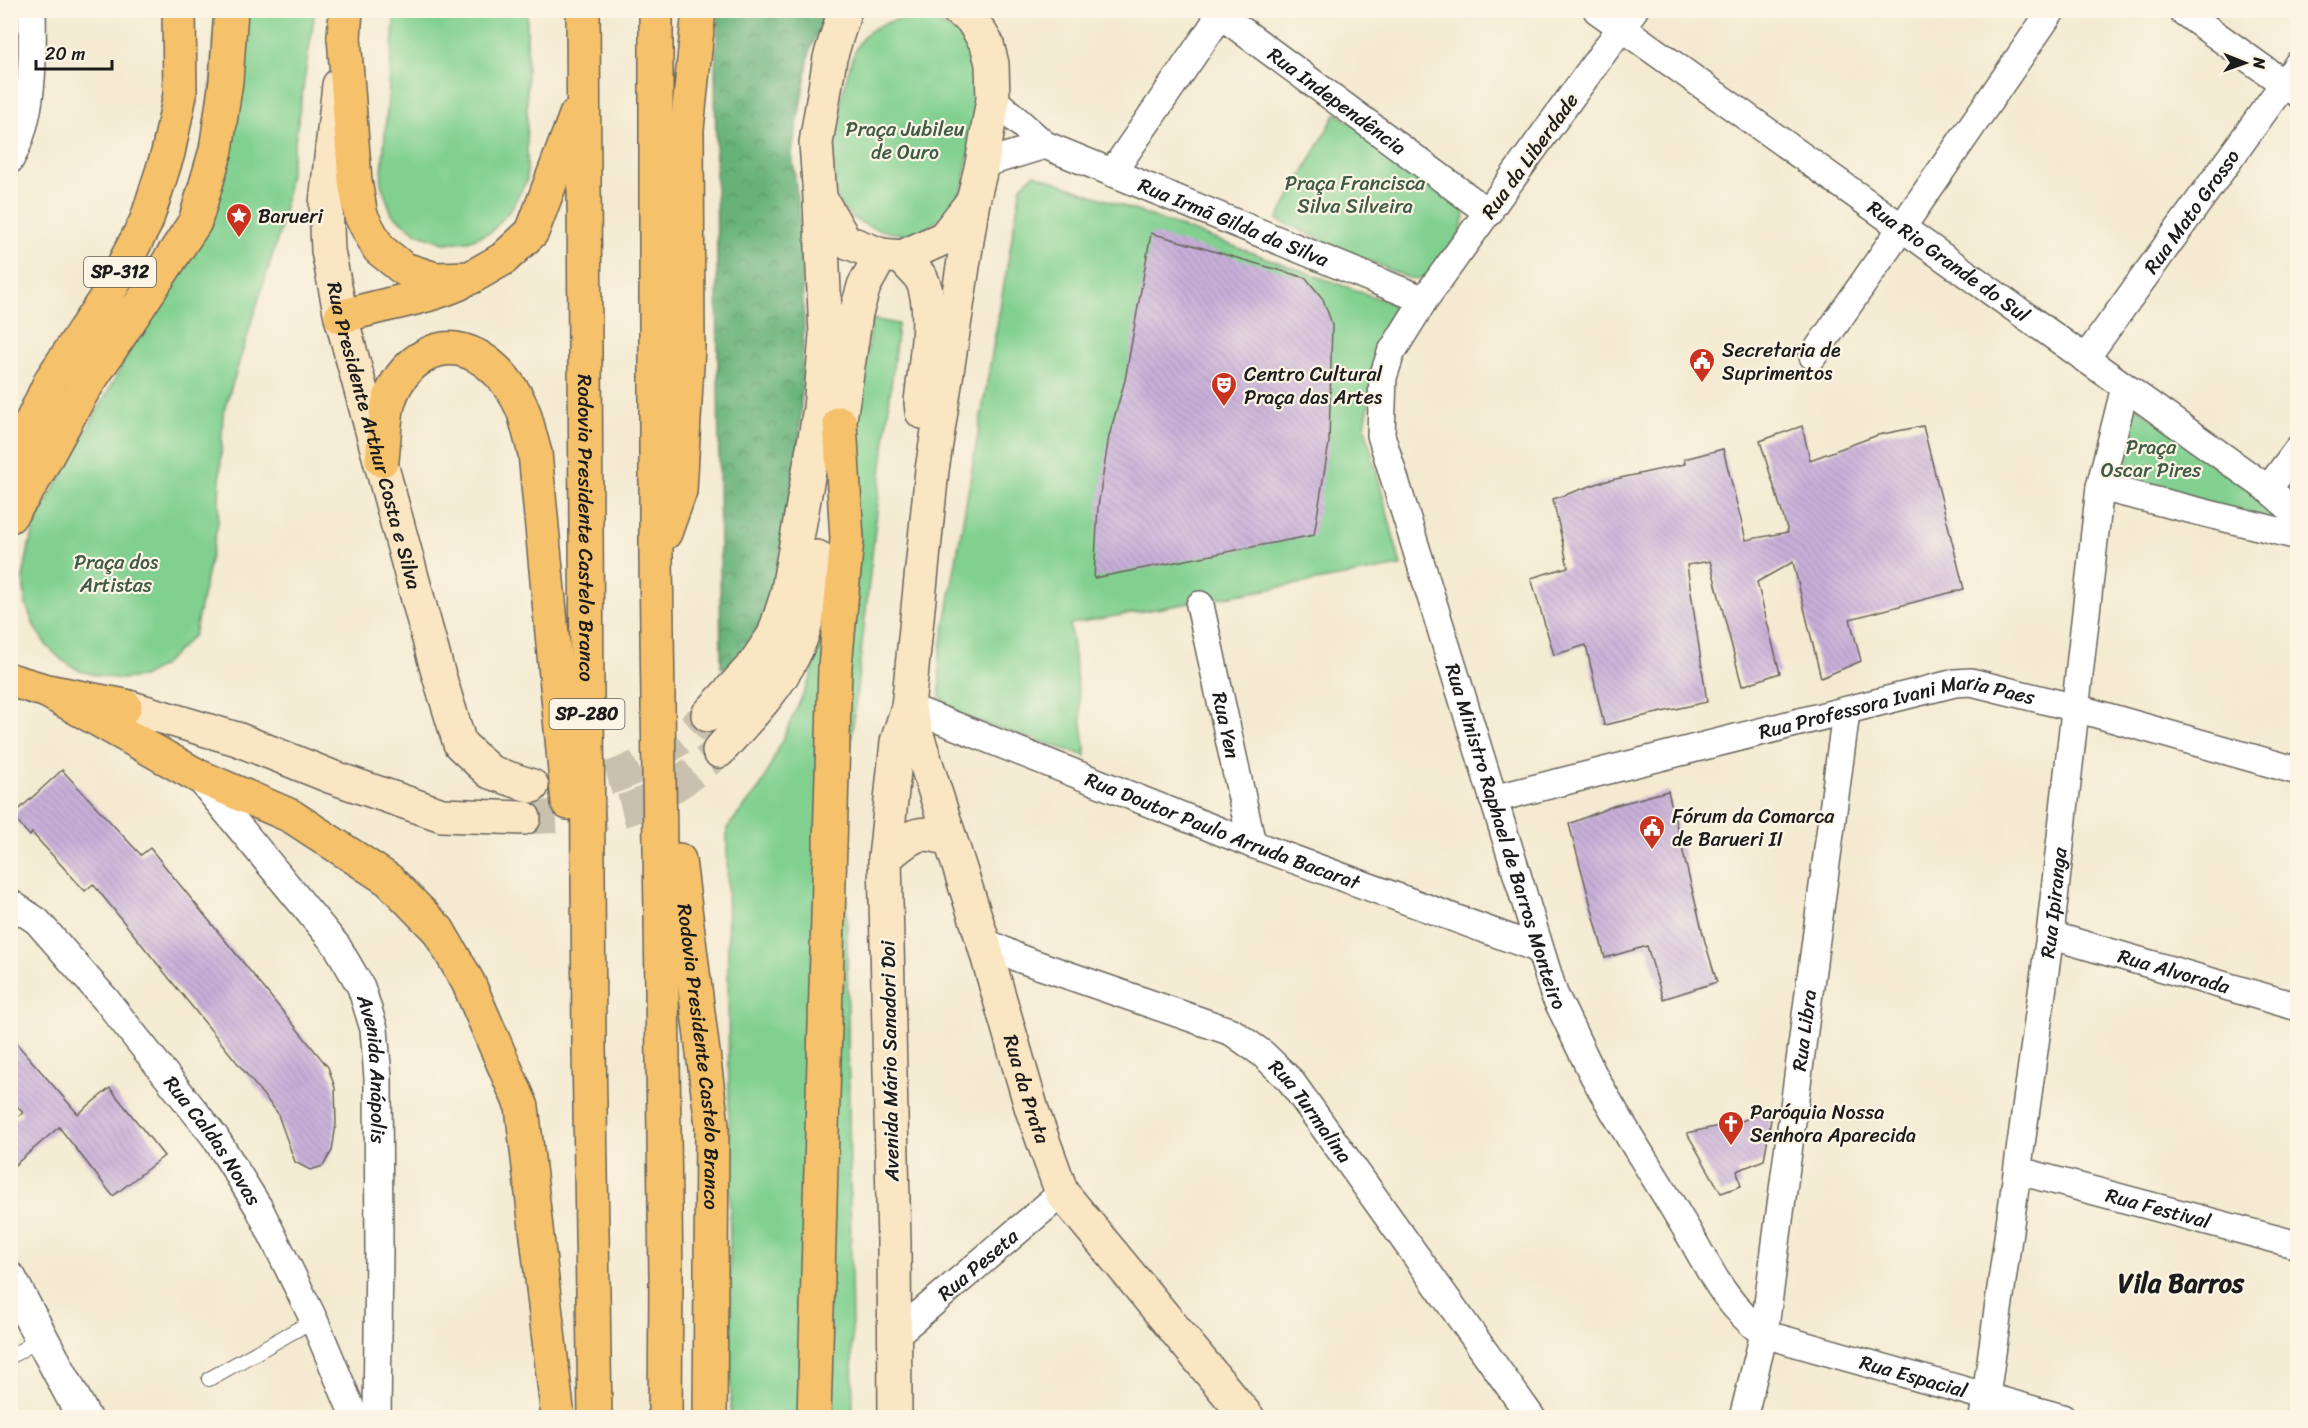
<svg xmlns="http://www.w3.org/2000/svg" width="2308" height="1428" font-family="Sriracha,sans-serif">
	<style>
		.green { fill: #81d090; stroke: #4e7656; stroke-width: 1.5 }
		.forest { fill: url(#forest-crowns); stroke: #42674b; stroke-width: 1.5 }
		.building { fill: url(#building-back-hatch) }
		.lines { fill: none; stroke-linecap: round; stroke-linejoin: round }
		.secondary-tunnel { stroke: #c9c1ad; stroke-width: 33; stroke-dasharray: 33 16; stroke-linecap: butt }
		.service-casing { stroke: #68645b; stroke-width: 16 }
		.minor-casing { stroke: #68645b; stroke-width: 30 }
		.tertiary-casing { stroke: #68645b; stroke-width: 36 }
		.secondary-casing { stroke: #68645b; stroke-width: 36 }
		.primary-casing { stroke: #68645b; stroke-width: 36 }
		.motorway-casing { stroke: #68645b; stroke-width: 36 }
		.service { stroke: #fff; stroke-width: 14 }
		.minor { stroke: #fff; stroke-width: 27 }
		.tertiary { stroke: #fff; stroke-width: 33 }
		.secondary { stroke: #fbe6c4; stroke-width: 33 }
		.primary { stroke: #f5c16b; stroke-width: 33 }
		.motorway { stroke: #f5c16b; stroke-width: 33 }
		.labels { text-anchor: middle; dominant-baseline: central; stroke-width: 4.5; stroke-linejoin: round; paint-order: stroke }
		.shield { fill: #fcf5e5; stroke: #5f5d58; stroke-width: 1.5 }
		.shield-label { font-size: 18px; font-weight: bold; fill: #1c1c1c }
		.street-label { font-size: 20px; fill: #1c1c1c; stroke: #fcf5e5 }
		.park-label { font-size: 20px; fill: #3f5b45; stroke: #fcf5e5 }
		.poi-label { font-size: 20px; fill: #1c1c1c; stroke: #fcf5e5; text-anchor: start }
		.district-label { font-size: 26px; font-weight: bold; fill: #1c1c1c; stroke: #fcf5e5 }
	</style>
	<defs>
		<pattern id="forest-crowns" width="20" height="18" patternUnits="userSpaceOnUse" patternTransform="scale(1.5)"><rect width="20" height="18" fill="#68b27a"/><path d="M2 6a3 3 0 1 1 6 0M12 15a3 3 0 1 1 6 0" fill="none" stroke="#559063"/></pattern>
		<pattern id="building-back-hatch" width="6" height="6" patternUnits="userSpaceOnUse" patternTransform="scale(1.5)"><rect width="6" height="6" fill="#c8afd9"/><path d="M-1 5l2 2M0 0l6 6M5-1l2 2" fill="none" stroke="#ab96ba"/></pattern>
	</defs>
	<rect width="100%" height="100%" fill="#fcf5e5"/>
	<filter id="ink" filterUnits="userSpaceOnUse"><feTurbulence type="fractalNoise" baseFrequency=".0167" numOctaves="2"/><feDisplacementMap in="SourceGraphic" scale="12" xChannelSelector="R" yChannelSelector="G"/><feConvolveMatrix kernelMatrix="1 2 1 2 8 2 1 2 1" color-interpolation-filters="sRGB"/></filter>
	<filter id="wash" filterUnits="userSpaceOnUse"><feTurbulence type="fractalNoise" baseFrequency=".008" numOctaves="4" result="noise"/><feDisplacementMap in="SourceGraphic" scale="24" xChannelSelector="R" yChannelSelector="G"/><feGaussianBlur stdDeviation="1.35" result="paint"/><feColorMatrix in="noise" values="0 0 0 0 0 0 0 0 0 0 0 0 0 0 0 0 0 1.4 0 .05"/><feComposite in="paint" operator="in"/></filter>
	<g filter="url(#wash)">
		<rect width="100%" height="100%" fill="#f4ead1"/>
		<g class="green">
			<path d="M216 11H315L282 224 223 414 218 523 194 635 162 666 142 677 120 679 100 676 80 671 63 661 47 646 35 628 26 605 23 578 29 546 37 520C95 409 180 284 203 161 212 112 212 60 216 11Z"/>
			<path d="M395 11H527V180L511 209 491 232 468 241 444 243 417 233 392 214 381 184Z"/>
			<path d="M913 16C930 21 950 25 963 38 989 65 974 130 967 162 965 171 965 185 961 193 951 212 922 237 900 234 879 232 847 221 838 200 825 170 843 67 861 40 872 24 895 20 913 16Z"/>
			<path d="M1336 113 1458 198 1465 216 1460 233 1424 279 1408 278 1277 220Z"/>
			<path d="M1034 174 1394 304 1375 367 1365 427 1401 566 1070 624 1086 756 950 713 940 695 939 659 1021 186Z"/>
			<path d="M872 319 898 324 845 796 853 1417H731L727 828 761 786 811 677 839 557Z"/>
			<path d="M2127 400 2294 522 2112 485Z"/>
		</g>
		<path class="forest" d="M719 11H829L810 50 792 153 800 219 804 321 800 436 768 624 733 667 721 668 715 68Z"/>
		<g id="blocks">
			<g class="building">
				<path d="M1151 233 1306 278 1323 299 1332 324 1329 443 1314 535 1094 578 1098 507 1109 436 1125 380Z"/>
				<path d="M1802 426 1810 460 1878 435 1923 426 1964 589 1850 619 1861 661 1821 678 1793 562 1757 582 1780 673 1742 686 1710 561 1687 565 1707 702 1604 725 1586 645 1554 655 1531 578 1568 567 1553 499 1602 482 1685 464 1684 459 1723 449 1746 540 1788 532 1760 441Z"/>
				<path d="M62 770 141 855 150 848 328 1067 335 1088 336 1124 332 1151 323 1166 310 1170 295 1162 277 1112 93 884 85 891 32 833 30 836 12 816Z"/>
				<path d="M1668 791 1705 942 1717 982 1663 999 1647 946 1605 958 1569 824 1613 806Z"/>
				<path d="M10 1036 78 1114 110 1088 164 1156 113 1196 59 1127 10 1169V1123L23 1113 10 1098Z"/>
				<path d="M1773 1108 1764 1160 1737 1171 1741 1186 1721 1193 1687 1133 1742 1121Z"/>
			</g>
		</g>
	</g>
	<g filter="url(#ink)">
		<use href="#blocks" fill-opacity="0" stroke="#68645b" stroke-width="1.5"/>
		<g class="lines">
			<g class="secondary-tunnel">
				<path d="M559 784C571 783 584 783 596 781 638 774 677 742 708 715"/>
				<path d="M524 818C553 816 583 817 612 813 650 807 691 776 719 751"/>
			</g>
			<defs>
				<g id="service">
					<path d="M10 1357 41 1338"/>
					<path d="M209 1379 314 1320"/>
				</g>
				<g id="minor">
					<path id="s1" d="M1214 10 1489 213"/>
					<path id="s2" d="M1597 10 2268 489 2298 515"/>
					<path id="s3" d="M1634 10 1424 300 1391 353 1383 377 1381 435 1554 994C1568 1021 1580 1049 1594 1076 1620 1124 1651 1170 1679 1217 1708 1263 1718 1298 1764 1334L2062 1418"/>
					<path d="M2181 10 2297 93"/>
					<path id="s4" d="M993 99 1045 145 1424 300"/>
					<path d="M10 160C34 117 33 58 32 10"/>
					<path d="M982 164 1045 145"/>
					<path d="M1112 173 1224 10"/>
					<path d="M1813 356 2052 10"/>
					<path id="s5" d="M2085 359 2298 64"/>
					<path d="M2100 487 2298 536"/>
					<path d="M2268 489 2298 449"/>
					<path id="s6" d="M1200 605 1252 844"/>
					<path id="s7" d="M908 707 1252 844 1539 949"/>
					<path id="s8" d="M198 777 337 946 361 987 374 1029 378 1078 379 1251 377 1418"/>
					<path id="s9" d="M1493 799 1955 683 1971 682 2076 708 2298 771"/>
					<path id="s10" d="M10 903 37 921 107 1001 215 1137 259 1208 314 1320 355 1418"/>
					<path id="s11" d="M2050 935 2298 1007"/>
					<path id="s12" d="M983 941 1021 959 1232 1032 1263 1054 1290 1080 1532 1418"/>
					<path id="s13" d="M2019 1171 2298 1245"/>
					<path id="s14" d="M894 1336 1062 1193"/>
					<path id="s15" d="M1743 1418 1764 1334 1846 712"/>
					<path id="s16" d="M1983 1418 2050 935 2100 487 2125 387"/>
				</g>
				<path id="tertiary" d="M10 1279 84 1418"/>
				<g id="secondary">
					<path d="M845 10 830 58 816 143 820 198 845 241 881 255 902 257 944 238 973 201 982 164 993 99 992 64 987 44 971 18 958 10"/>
					<path id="s17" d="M339 85 326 203 328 251 341 317 437 669 460 744 490 772 532 786"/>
					<path d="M902 257C908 264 916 271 921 278 937 308 924 369 921 402L922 412"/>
					<path d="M839 426 856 313 864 286 881 255"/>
					<path d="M125 706 237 739 332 777 442 815 524 818"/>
					<path id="s18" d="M908 707 983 941 1032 1110 1062 1193 1248 1418"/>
					<path d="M708 715 753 666 774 635 787 595 820 409 826 335 820 203"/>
					<path d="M719 751C745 721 775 692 793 656 809 627 812 589 817 557"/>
					<path d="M885 858C910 837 917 827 950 840"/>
					<path d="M895 1418 894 1243 885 858 897 742 908 707 932 470 973 201"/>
				</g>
				<g id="primary">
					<path d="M344 37 346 10"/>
					<path d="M10 468 51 380 107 296 146 222 168 153 180 95 179 10"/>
					<path d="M10 516 31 485 82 392 195 222 216 150 226 81 231 10"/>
					<path d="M10 680 47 691 125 706"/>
				</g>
				<g id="motorway">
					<path id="s19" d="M583 10 589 1046 595 1418"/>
					<path d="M656 10V558L666 1278 665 1418"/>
					<path d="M344 37 355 181 361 216 379 249 404 269 435 279 470 278 503 259 532 232 576 115"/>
					<path d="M341 317C381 304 422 300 460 283"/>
					<path d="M382 460C384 442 384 422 388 405 393 384 407 365 426 355 467 332 510 375 524 413 528 426 531 440 535 453L568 803"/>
					<path d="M665 533 680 491 688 347 687 129 699 10"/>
					<path d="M47 691 198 776 291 816 389 880 438 930 468 982 522 1107 558 1418"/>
					<path id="s20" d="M679 860 712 1125 710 1418"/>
					<path d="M814 1418 835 666 847 539 840 423"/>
				</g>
			</defs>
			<use href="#service" class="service-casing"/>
			<use href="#minor" class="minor-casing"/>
			<use href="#tertiary" class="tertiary-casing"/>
			<use href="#secondary" class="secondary-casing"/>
			<use href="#primary" class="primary-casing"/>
			<use href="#motorway" class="motorway-casing"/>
			<use href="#service" class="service"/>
			<use href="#minor" class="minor"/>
			<use href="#tertiary" class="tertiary"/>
			<use href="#secondary" class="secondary"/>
			<use href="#primary" class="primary"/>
			<use href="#motorway" class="motorway"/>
		</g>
	</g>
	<defs>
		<symbol id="sight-pin" viewBox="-11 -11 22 30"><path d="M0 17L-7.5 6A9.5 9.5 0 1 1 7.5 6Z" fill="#c8321e" stroke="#fcf5e5"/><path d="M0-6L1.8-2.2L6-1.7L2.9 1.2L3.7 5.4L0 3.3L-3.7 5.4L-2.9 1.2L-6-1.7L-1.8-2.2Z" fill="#fff"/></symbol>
		<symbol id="civic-pin" viewBox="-11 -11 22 30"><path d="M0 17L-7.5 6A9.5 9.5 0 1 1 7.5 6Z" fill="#c8321e" stroke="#fcf5e5"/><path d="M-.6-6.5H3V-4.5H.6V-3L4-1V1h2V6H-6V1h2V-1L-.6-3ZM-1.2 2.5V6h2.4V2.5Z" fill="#fff"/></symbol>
		<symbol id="theatre-pin" viewBox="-11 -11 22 30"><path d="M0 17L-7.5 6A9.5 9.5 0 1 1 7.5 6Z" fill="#c8321e" stroke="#fcf5e5"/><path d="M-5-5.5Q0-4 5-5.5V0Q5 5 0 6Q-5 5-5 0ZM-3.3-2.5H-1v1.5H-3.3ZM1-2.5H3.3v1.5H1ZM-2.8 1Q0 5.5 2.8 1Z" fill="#fff"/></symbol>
		<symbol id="church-pin" viewBox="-11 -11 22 30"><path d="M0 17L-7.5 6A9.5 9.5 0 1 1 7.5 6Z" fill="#c8321e" stroke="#fcf5e5"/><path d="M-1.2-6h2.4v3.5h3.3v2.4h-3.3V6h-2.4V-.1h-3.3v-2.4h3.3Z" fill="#fff"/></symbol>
	</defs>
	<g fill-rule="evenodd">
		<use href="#sight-pin" x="224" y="201" width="30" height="40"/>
		<use href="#civic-pin" x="1687" y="346" width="30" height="40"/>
		<use href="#theatre-pin" x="1209" y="370" width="30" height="40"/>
		<use href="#civic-pin" x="1637" y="813" width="30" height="40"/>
		<use href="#church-pin" x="1716" y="1109" width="30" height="40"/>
	</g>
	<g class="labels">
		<g class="shield">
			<rect x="84" y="257" width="72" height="30" rx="4.5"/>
			<rect x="549.5" y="699" width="75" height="30" rx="4.5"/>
		</g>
		<g class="shield-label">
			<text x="120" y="272">SP-312</text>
			<text x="587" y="714">SP-280</text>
		</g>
		<g class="street-label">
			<text stroke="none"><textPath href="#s1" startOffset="153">Rua Independência</textPath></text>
			<text transform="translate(1530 156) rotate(-54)">Rua da Liberdade</text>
			<text stroke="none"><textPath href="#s5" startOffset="182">Rua Mato Grosso</textPath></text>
			<text stroke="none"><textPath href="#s4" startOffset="273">Rua Irmã Gilda da Silva</textPath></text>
			<text stroke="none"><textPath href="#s2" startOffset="432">Rua Rio Grande do Sul</textPath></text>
			<text stroke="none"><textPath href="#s17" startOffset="357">Rua Presidente Arthur Costa e Silva</textPath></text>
			<text stroke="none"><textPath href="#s19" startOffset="518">Rodovia Presidente Castelo Branco</textPath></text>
			<text stroke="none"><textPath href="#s9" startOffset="416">Rua Professora Ivani Maria Paes</textPath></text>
			<text stroke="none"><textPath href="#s6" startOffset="123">Rua Yen</textPath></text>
			<text stroke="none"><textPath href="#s7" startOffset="338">Rua Doutor Paulo Arruda Bacarat</textPath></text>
			<text stroke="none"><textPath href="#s3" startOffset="924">Rua Ministro Raphael de Barros Monteiro</textPath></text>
			<text stroke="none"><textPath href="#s16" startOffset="520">Rua Ipiranga</textPath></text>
			<text stroke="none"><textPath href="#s11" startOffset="129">Rua Alvorada</textPath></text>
			<text stroke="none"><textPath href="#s15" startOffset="393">Rua Libra</textPath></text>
			<text stroke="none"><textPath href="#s20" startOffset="198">Rodovia Presidente Castelo Branco</textPath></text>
			<text transform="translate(890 1061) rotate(-91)">Avenida Mário Sanadori Doi</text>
			<text stroke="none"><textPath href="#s8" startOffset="350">Avenida Anápolis</textPath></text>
			<text stroke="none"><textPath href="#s18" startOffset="400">Rua da Prata</textPath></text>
			<text stroke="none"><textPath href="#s12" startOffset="378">Rua Turmalina</textPath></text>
			<text stroke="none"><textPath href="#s10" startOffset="314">Rua Caldas Novas</textPath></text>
			<text stroke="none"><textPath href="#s13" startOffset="144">Rua Festival</textPath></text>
			<text stroke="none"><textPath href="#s14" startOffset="110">Rua Peseta</textPath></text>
			<text stroke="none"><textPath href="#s3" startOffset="1646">Rua Espacial</textPath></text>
		</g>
		<g class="park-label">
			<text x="905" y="129">Praça Jubileu<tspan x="905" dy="23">de Ouro</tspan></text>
			<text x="1355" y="183">Praça Francisca<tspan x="1355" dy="23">Silva Silveira</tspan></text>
			<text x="2151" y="447">Praça<tspan x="2151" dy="23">Oscar Pires</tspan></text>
			<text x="116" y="562">Praça dos<tspan x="116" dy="23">Artistas</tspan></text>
		</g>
		<g class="poi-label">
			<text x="258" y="216">Barueri</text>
			<text x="1722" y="350">Secretaria de<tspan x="1722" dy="23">Suprimentos</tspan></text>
			<text x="1244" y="374">Centro Cultural<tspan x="1244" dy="23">Praça das Artes</tspan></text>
			<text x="1672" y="816">Fórum da Comarca<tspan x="1672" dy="23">de Barueri II</tspan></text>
			<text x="1750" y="1112">Paróquia Nossa<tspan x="1750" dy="23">Senhora Aparecida</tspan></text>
		</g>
		<g class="district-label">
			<text x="2181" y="1283">Vila Barros</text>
		</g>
	</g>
	<rect width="2308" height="1428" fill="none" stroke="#fcf5e5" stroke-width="36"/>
	<g transform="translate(2245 63) rotate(91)" stroke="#fcf5e5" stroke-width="4.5" paint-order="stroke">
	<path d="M0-4.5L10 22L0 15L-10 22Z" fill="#1c1c1c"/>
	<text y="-9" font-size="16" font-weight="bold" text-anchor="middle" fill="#1c1c1c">N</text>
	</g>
	<path d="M36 60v9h76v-9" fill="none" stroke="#1c1c1c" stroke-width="3"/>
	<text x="45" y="60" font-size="18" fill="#1c1c1c" stroke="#fcf5e5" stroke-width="4.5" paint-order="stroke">20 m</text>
</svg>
